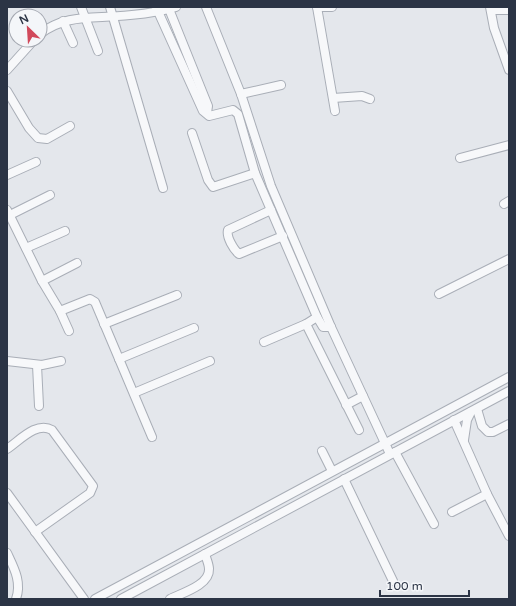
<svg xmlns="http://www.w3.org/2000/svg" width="516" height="606" font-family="'Varela Round',sans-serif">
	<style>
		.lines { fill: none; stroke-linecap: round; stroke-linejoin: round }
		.minor-casing { stroke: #a9aeb7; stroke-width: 10 }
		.minor { stroke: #f7f8fa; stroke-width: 8 }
	</style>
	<rect width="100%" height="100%" fill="#e4e7ec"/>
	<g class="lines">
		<defs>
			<g id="minor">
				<path d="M81 7 98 51"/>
				<path d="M110 7 163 188"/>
				<path d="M156 7 203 111 209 116 233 110 238 114 255 173"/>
				<path d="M206 7 241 94 271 186 331 327 390 454"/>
				<path d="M317 7 335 111"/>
				<path d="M317 7H332"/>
				<path d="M490 7 494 28 509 70"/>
				<path d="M169 9 208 106 207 113"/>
				<path d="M491 10H509"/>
				<path d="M63 21 73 43"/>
				<path d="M40 34C59 19 79 18 102 17 126 16 153 14 176 7"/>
				<path d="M7 70 34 40"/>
				<path d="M7 91 29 128 38 138 47 139 70 126"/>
				<path d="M241 94 281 85"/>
				<path d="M333 98 362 96 370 99"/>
				<path d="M192 133 208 180 213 187 255 173 317 317 323 327H331"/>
				<path d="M460 158 509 145"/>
				<path d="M7 175 36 162"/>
				<path d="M504 204 509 201"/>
				<path d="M7 210 42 281 60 311 90 299 95 302 152 437"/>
				<path d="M271 210 228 230C226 237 234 250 239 254L283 236"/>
				<path d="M10 215 50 195"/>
				<path d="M26 248 65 231"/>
				<path d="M42 281 77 263"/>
				<path d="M439 294 509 259"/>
				<path d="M60 311 69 331"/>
				<path d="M317 317 306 324 359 430"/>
				<path d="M104 324 177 295"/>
				<path d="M264 342 306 324"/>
				<path d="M119 359 194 328"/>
				<path d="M7 361 42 365 61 361"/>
				<path d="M37 365 39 406"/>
				<path d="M134 393 210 361"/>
				<path d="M346 405 363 396"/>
				<path d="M477 409 482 426 488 432H493L509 424"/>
				<path d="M454 420 487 494 509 536"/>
				<path d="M464 440 467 420 471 412"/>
				<path d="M7 449C20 440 37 421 52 430L93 486 90 493 35 532"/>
				<path d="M322 451 332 471"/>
				<path d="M395 452 434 524"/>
				<path d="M344 479 393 581"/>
				<path d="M7 493 84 599"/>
				<path d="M452 512 487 494"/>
				<path d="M7 553C14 568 22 582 16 599"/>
				<path d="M95 599 509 377"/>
				<path d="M121 599 509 391"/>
				<path d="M170 599C182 593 210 585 209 569 209 564 206 558 205 554"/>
			</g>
		</defs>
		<use href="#minor" class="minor-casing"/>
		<use href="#minor" class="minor"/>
	</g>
	<rect width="516" height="606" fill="none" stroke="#2b3445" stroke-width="16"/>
	<g transform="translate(28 28) rotate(335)"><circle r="19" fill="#f4f6f9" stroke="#a4a8b1"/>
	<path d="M0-3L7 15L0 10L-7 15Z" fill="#d1495b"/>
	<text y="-6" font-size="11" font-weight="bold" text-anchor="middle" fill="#2b3445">N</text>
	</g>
	<path d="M380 590v6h89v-6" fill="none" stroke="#2b3445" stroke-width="2"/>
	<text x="386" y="590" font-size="12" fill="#2b3445" stroke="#f4f6f9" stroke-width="3" paint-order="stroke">100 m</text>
</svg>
